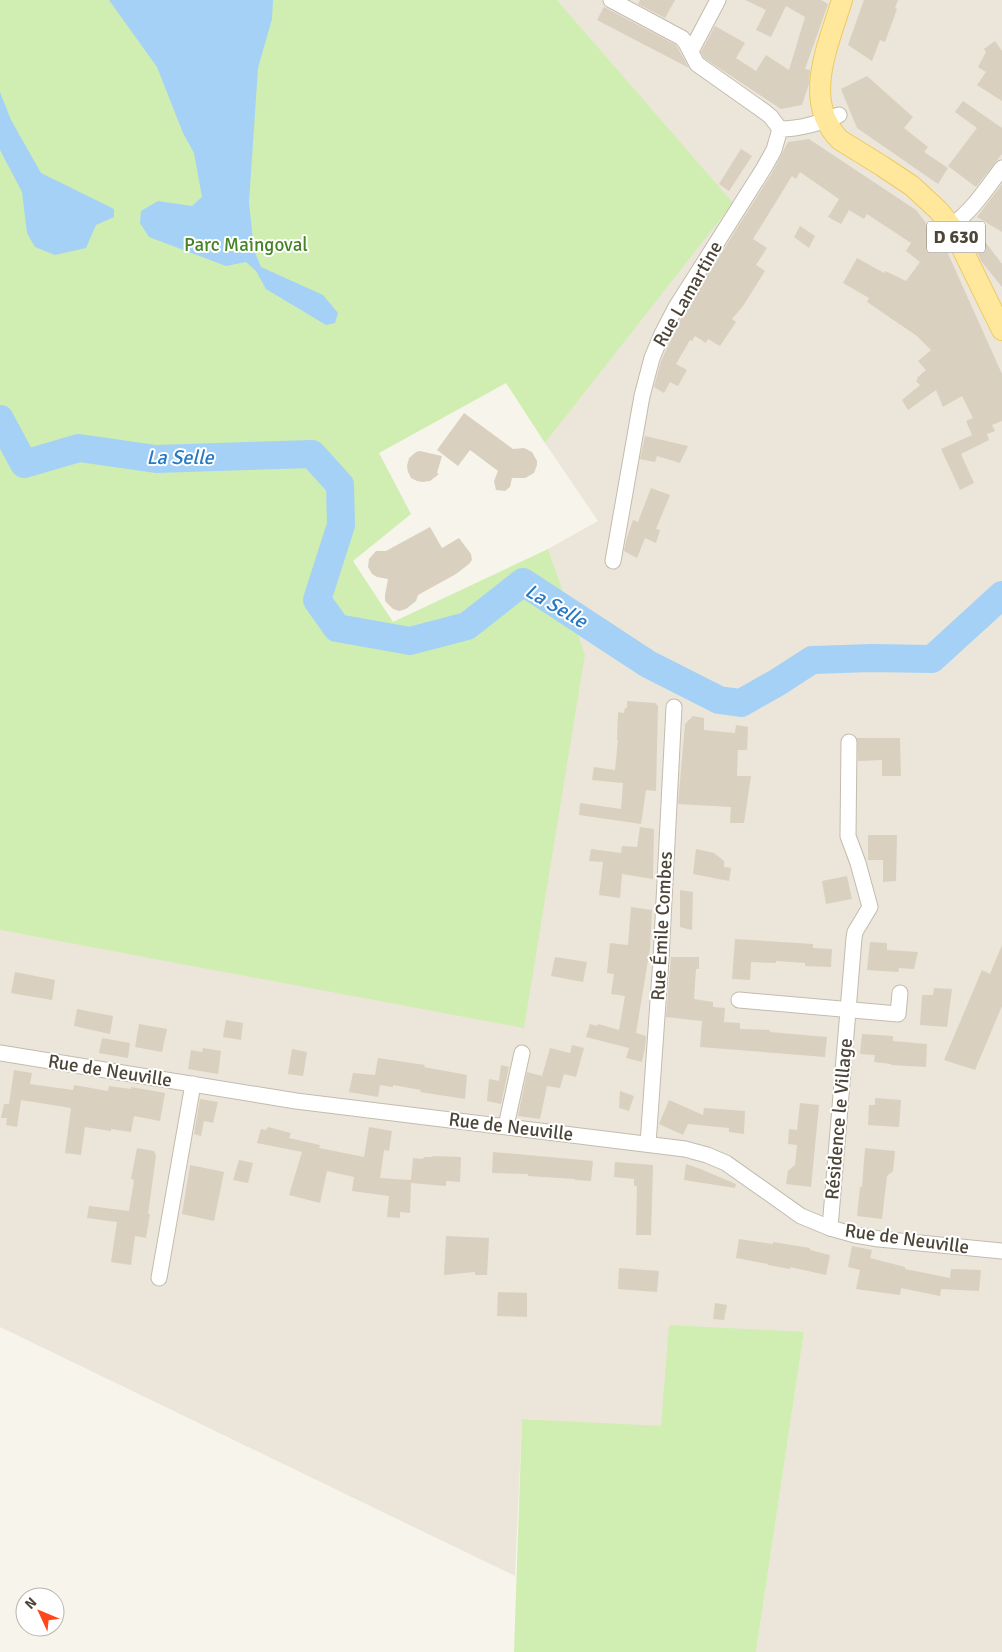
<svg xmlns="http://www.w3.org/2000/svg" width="1002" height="1652" font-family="Signika,sans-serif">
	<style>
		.residential { fill: #ebe6d9 }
		.green { fill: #d0edb2 }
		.water { fill: #a5d1f6 }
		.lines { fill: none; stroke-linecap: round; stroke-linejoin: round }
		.river { stroke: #a5d1f6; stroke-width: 28 }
		.building { fill: #d9d0c0 }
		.minor-casing { stroke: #c3bcad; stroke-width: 17 }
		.major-casing { stroke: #edca63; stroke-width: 22 }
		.minor { stroke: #fff; stroke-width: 15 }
		.major { stroke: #ffe79c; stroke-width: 20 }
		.labels { text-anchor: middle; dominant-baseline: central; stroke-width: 4; stroke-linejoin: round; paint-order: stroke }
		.shield { fill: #fff; stroke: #827d74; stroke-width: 1 }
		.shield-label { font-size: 18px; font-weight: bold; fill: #4c4538 }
		.park-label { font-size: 19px; fill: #448425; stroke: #fff }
		.street-label { font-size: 19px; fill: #4c4538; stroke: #fff }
		.water-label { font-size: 20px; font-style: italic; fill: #2779c2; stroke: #fff }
	</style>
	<rect width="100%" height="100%" fill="#f7f4eb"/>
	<path class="residential" d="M557 0H1002V1652H756L804 1332 661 1427 522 1419 515 1576 0 1327V930L385 1001 585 654 548 549 598 521 545 443 732 203Z"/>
	<g class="green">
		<path d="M0 0H557L733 203 545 443 506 383 379 453 411 514 353 561 393 622 548 549 585 654 524 1028 0 930Z"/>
		<path d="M669 1325 804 1332 756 1652H514L522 1419 661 1426Z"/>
	</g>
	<g class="water">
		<path d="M109 0H273L272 19 258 68 249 202 254 250 261 267 323 295 338 313 335 323 326 325 266 289 256 271 246 262 226 266 149 237 140 223 141 211 158 201 192 206 202 197 194 153 183 133 157 67Z"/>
		<path d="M0 92 11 120 41 173 114 209V217L96 225 86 248 55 255 35 247 27 233 22 192 0 150Z"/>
	</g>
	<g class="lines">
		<path class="river" d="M0 419 24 464 79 448 156 459 312 454 340 485 341 525 317 600 337 628 410 641 467 626 523 582 648 664 719 700 741 703 778 682 812 660 871 658 932 659 1002 595"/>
	</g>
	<g class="building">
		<path d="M640 0H675L665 18 638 4Z"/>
		<path d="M745 0H821L828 4 805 69 810 70 809 84 802 105 781 109 704 58 701 52 715 26 745 43 736 58 756 71 766 55 789 70 805 17 786 6 771 37 756 30 766 10Z"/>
		<path d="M864 0H898L895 8 897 9 885 42 880 40 872 61 848 45Z"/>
		<path d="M604 7 676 45 689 68 597 20Z"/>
		<path d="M995 41 1002 51V101L977 85 986 72 978 67 986 52 984 49Z"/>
		<path d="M867 76 913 117 904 128 928 147 924 152 948 168 938 184 857 128 841 89Z"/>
		<path d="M963 101 1002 128V154L976 187 948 166 977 128 955 112Z"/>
		<path d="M809 139 916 210 946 249 1002 374V421L992 425 995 431 987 434 989 440 961 454 974 483 960 490 941 449 972 435 966 421 973 418 962 396 943 407 936 390 908 410 902 400 920 385 916 381 918 379 917 378 926 370 918 361 931 350 917 336 867 302 869 298 843 283 857 258 884 273 885 271 906 281 920 262 906 251 911 243 867 214 864 219 849 210 841 224 828 217 839 199 800 172 796 179 792 176 753 239 767 248 756 265 765 271 743 306 732 319 736 322 720 346 708 339 706 343 695 336 692 341 690 340 676 364 687 370 678 386 670 382 664 393 654 387 661 361 684 312 772 173 788 142Z"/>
		<path d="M741 149 752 156 729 191 719 184Z"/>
		<path d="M1002 184V232L977 217Z"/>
		<path d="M970 222 1002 264V287L981 261 966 226Z"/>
		<path d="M800 226 815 236 809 248 794 237Z"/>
		<path d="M464 413 513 449 524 448 532 452 537 461V465L534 473 525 478H512L510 487 505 491 496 490 494 481 498 471 470 450 458 466 437 450Z"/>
		<path d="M645 436 688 446 680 463 657 456 655 462 640 459Z"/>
		<path d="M420 451 442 456 437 473 439 474 430 481 423 482 417 481 411 478 408 472 407 466 409 458 416 452Z"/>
		<path d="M651 488 670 495 656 529 660 530 656 543 645 538 637 558 624 551 627 537 633 520 638 522Z"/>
		<path d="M430 527 442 548 459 538 471 554 472 560 469 564 456 574 418 595 416 601 406 609 399 611 393 609 385 601V595L388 579 377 577 372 574 368 567 369 559 376 551H386Z"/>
		<path d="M627 701 655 703 658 706 656 791 646 790 641 824 579 815 580 803 621 809 623 783 592 780 594 767 615 770 618 740H617L618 712 624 713 625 708H627Z"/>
		<path d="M693 716 704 718V730L735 733 736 725 748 727 747 750H738L737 776H751L744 823H730L731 807 678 804 685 724Z"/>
		<path d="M857 738H900L901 776H882V760L858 761Z"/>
		<path d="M640 827 654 829 653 879 622 874 620 898 599 895 603 862 589 861 591 849 621 853 622 846 637 847Z"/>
		<path d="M868 835H897L896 881 883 882V860H868Z"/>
		<path d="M696 849 714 853 724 861V867L731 868 729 881 693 874Z"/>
		<path d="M847 876 852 899 826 904 822 881Z"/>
		<path d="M680 890 693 892 692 930 680 927Z"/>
		<path d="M631 907 652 910 650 948 636 1033 646 1036 645 1048 642 1062 626 1058 629 1048 586 1037 590 1024 597 1026 598 1024 619 1030 625 996 611 994 614 974 607 973 610 943 628 945Z"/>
		<path d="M735 939 813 944V948L832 949 831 967 805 966V963L776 961V963L751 962 750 980 732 979Z"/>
		<path d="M870 942 887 943V950L918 952 914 969 899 968 898 972 867 970Z"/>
		<path d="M1002 945V1006L975 1070 944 1060 982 970 990 974Z"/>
		<path d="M555 957 587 962 583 982 551 976Z"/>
		<path d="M671 957H699V969H696L694 999 713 1002V1007L725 1008 724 1022 740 1023V1029L770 1030V1032L827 1037 825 1057 700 1047 702 1021 666 1017Z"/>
		<path d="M15 972 55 980 52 1000 11 993Z"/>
		<path d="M934 988 952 989 947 1027 920 1025 922 995H933Z"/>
		<path d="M77 1009 113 1016 110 1034 74 1026Z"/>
		<path d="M226 1020 243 1023 241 1040 223 1037Z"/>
		<path d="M139 1024 167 1029 162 1052 135 1047Z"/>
		<path d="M862 1034 893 1036V1041L927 1044 926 1067 891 1065V1064L874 1062 875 1055 860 1054Z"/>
		<path d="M102 1038 130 1043 128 1058 99 1053Z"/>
		<path d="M572 1045 584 1048 576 1077 564 1074 560 1088 547 1086 540 1119 518 1116 527 1072 542 1076 550 1048 570 1053Z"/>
		<path d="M203 1048 221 1051 218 1074 188 1069 191 1050 202 1052Z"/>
		<path d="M292 1049 307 1052 303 1076 288 1074Z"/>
		<path d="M378 1058 425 1065 424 1067 467 1075 465 1099 420 1092 421 1090 393 1085V1087L380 1085 378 1097 349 1092 353 1073 375 1075Z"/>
		<path d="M501 1065 509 1067 501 1104 487 1101 489 1079 499 1081Z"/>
		<path d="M14 1070 32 1073 30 1084 73 1090 74 1085 108 1091 109 1086 131 1089V1087L165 1093 160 1121 134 1116 131 1132 111 1129V1131L85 1127 81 1155 65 1153 71 1108 21 1100 17 1127 6 1125 7 1118H1L4 1104H9Z"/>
		<path d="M620 1091 634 1096 629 1111 619 1108Z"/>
		<path d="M875 1098 901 1100 899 1127 868 1125 869 1105H875Z"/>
		<path d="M200 1099 218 1102 213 1123 204 1121 201 1136 194 1134Z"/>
		<path d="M669 1100 703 1115 704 1108 745 1111 744 1134 729 1132V1128L688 1124 683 1135 659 1124Z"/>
		<path d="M800 1103 819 1105 811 1187 786 1184 788 1171 795 1165 797 1145 788 1144 789 1129 797 1130Z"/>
		<path d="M268 1127 291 1133 289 1138 320 1145 319 1148 364 1157 369 1127 392 1131 389 1151 384 1150 380 1178 411 1180 413 1158 423 1159 424 1157H432V1156L461 1157 460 1182 446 1181V1186L411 1183 410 1213 400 1212V1218L387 1217 389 1196 352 1191 354 1177 327 1171 320 1203 289 1195 302 1152 257 1143 261 1129 266 1130Z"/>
		<path d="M137 1148 154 1151 156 1156 148 1214H150L146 1238 135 1236 131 1265 111 1262 117 1222 87 1218 89 1206 129 1211 134 1180 131 1179Z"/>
		<path d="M865 1148 895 1151 893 1171 887 1176 882 1219 857 1216 860 1187H862Z"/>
		<path d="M493 1152 593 1161 591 1181 575 1180V1179L528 1176V1174L492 1173Z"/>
		<path d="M239 1160 253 1163 248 1183 233 1180Z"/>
		<path d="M615 1162 653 1165 651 1235H636L637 1186H634V1179L614 1177Z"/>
		<path d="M686 1164 698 1168 736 1184 735 1188 684 1180Z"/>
		<path d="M190 1165 224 1172 214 1221 182 1214Z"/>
		<path d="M446 1236 489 1238 487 1275H475V1272L444 1275Z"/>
		<path d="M739 1239 773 1244V1242L810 1248V1250L830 1255 826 1275 790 1267V1269L768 1265V1264L736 1258Z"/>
		<path d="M852 1246 872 1250 870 1258 905 1267V1269L950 1278 951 1269 981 1270 979 1291 941 1289 940 1296 901 1288 900 1295 856 1289 860 1270 848 1267Z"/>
		<path d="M619 1268 659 1271 657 1292 618 1289Z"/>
		<path d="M498 1292 527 1293V1317L497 1316Z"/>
		<path d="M715 1303 727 1305 724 1320 713 1319Z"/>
	</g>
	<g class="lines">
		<defs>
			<g id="minor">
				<path d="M611 0 682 38 686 43 697 64 765 112 771 117 780 129"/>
				<path d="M691 51 718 0"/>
				<path d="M951 226C973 210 986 189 1002 168"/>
				<path d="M613 561 642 396 652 358 662 334 676 307 764 168 774 150 780 129C801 129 819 123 839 115"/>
				<path d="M739 1000 898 1014 900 993"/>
				<path d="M0 1053 296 1101 685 1149 707 1155 726 1163 801 1216 830 1228 855 1235 879 1239 1002 1251"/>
				<path d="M506 1126 522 1053"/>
				<path d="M648 1144 661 959 674 707"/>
				<path d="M830 1228 854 938 855 932 870 907 858 863 848 836 849 742"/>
				<path d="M159 1278 193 1084"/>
			</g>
			<path id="major" d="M842 0C829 44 801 101 840 140L882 166 912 186 939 211 951 226 1002 330"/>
		</defs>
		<use href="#minor" class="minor-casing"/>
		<use href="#major" class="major-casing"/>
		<use href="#minor" class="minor"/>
		<use href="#major" class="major"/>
	</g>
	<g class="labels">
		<rect class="shield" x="927" y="221.5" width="58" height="31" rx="4"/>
		<g class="shield-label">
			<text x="956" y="237">D 630</text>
		</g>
		<g class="park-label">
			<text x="246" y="245">Parc Maingoval</text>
		</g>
		<g class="street-label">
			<text transform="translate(688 294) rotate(-60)">Rue Lamartine</text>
			<text transform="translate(662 926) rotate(-87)">Rue Émile Combes</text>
			<text transform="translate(110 1071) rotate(9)">Rue de Neuville</text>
			<text transform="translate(839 1119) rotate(-85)">Résidence le Village</text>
			<text transform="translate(511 1127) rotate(7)">Rue de Neuville</text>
			<text transform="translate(907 1239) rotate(8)">Rue de Neuville</text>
		</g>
		<g class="water-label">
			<text x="180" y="457">La Selle</text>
			<text transform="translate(556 606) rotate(30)">La Selle</text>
		</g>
	</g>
	<g transform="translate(40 1612) rotate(314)"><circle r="24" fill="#ffffff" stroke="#b7b5af"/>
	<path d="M0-4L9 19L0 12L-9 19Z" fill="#ff471a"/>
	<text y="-8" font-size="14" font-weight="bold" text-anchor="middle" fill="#4c4538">N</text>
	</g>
</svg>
